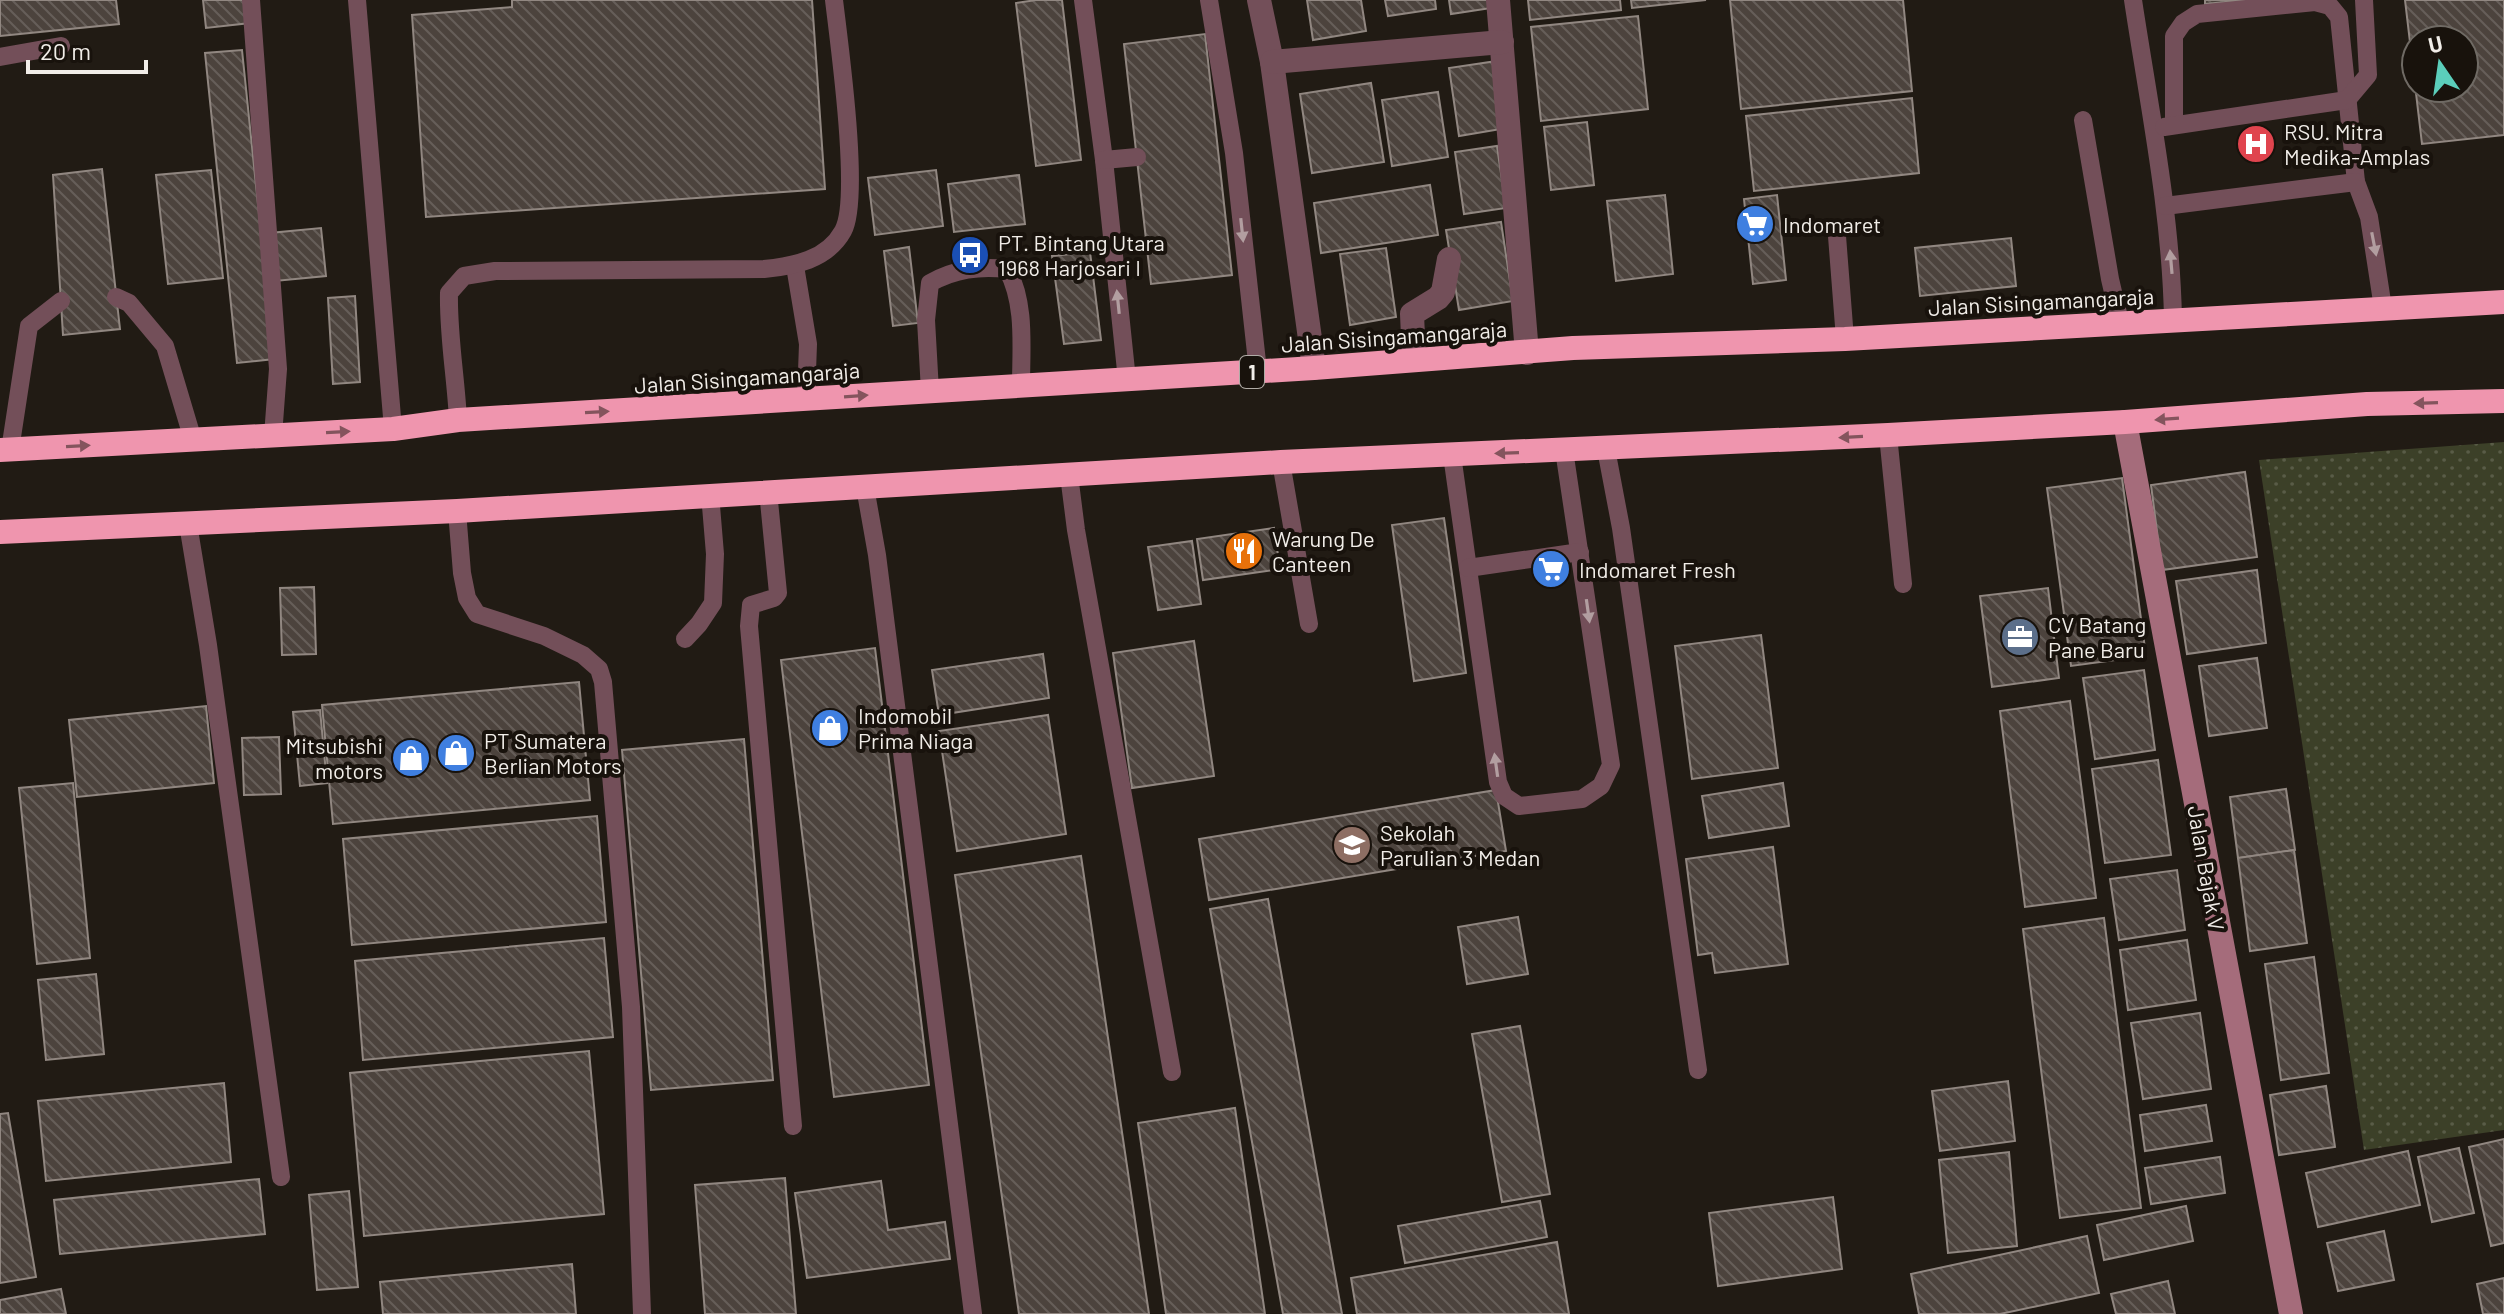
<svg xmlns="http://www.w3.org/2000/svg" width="2504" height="1314" font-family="Barlow,sans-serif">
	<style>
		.grass { fill: url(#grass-dots) }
		.building { fill: url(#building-back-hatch); stroke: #918781; stroke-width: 2; fill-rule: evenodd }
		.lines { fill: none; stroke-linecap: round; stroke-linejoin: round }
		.lane { stroke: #734f59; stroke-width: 18 }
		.street { stroke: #734f59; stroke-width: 24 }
		.secondary { stroke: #a56c7b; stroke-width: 24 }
		.highway { stroke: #ef95ae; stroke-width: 24 }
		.oneway { fill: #b29ea0 }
		.oneway2 { fill: #84545d }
		.labels { text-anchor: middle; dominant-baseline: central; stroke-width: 8; stroke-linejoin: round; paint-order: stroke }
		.shield { fill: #18120c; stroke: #b0aba6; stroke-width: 2 }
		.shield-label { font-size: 20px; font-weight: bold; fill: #f1ede8 }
		.poi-label { font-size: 22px; fill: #f1ede8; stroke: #18120c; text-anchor: start }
		.street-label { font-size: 22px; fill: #f1ede8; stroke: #18120c }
	</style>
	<defs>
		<pattern id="grass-dots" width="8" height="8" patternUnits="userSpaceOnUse" patternTransform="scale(2)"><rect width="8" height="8" fill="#3c4028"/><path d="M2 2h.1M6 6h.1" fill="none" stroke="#595c47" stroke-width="1.8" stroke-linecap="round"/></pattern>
		<pattern id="building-back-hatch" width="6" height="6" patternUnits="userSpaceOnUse" patternTransform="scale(2)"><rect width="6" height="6" fill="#4c433d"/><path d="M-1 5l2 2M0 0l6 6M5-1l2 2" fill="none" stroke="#665e59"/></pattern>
	</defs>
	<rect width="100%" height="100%" fill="#211b14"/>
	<path class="grass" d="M2504 442V1130L2364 1150 2259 460Z"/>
	<g class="building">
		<path d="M0 0H116L119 24 0 36Z"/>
		<path d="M203 0H247L250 23 206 28Z"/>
		<path d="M512 0H812L825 189 426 217 412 15 512 7Z"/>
		<path d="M1036 0H1062L1081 160 1036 166 1016 3Z"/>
		<path d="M1307 0H1361L1366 31 1313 40Z"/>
		<path d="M1385 0H1435L1436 9 1388 16Z"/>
		<path d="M1449 0H1497L1498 7 1451 14Z"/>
		<path d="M1528 0H1620L1621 10 1530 20Z"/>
		<path d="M1631 0H1706L1632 8Z"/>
		<path d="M1730 0H1903L1912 91 1741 109Z"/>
		<path d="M2205 0H2246L2205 4Z"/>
		<path d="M2405 0H2504V135L2422 144ZM2416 40H2464V88H2416Z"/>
		<path d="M1638 16 1648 109 1541 121 1531 27Z"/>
		<path d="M1205 34 1232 275 1151 284 1124 44Z"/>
		<path d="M242 50 274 359 237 363 205 53Z"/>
		<path d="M1497 61 1507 128 1459 136 1449 68Z"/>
		<path d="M1371 83 1384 162 1312 173 1300 94Z"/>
		<path d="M1438 92 1448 157 1392 166 1382 100Z"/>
		<path d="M1912 98 1919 173 1754 191 1746 116Z"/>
		<path d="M1587 122 1594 185 1551 190 1544 127Z"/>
		<path d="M1497 146 1506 208 1464 214 1455 152Z"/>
		<path d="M102 169 120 329 63 335 53 175Z"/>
		<path d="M211 170 223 278 168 284 156 175Z"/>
		<path d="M936 170 943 226 875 235 868 178Z"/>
		<path d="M1019 175 1025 224 954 232 948 184Z"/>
		<path d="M1430 185 1438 235 1321 253 1314 203Z"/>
		<path d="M1665 195 1673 274 1616 281 1607 201Z"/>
		<path d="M1777 195 1786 280 1753 284 1744 199Z"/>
		<path d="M1501 222 1513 301 1459 310 1446 230Z"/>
		<path d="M321 228 326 276 275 281 270 233Z"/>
		<path d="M2011 238 2016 286 1920 296 1915 248Z"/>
		<path d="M909 247 918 323 893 326 884 251Z"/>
		<path d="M1386 248 1396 317 1350 325 1340 254Z"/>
		<path d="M1090 252 1101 340 1064 344 1052 256Z"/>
		<path d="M355 296 360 382 333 384 328 298Z"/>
		<path d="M2245 472 2257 557 2162 570 2151 485Z"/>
		<path d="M2122 478 2146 656 2071 666 2047 488Z"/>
		<path d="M1444 518 1466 673 1414 681 1392 525Z"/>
		<path d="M1274 528 1280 569 1203 580 1197 539Z"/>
		<path d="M1192 541 1201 604 1158 610 1148 547Z"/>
		<path d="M2257 570 2266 643 2187 654 2176 581Z"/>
		<path d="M314 587 316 654 282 655 280 588Z"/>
		<path d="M2048 588 2059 678 1992 687 1980 596Z"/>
		<path d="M1761 635 1778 768 1692 779 1675 646Z"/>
		<path d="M1194 641 1214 776 1132 788 1113 653Z"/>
		<path d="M875 648 929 1085 834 1097 781 660Z"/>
		<path d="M1043 654 1049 698 939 715 932 670Z"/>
		<path d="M2257 658 2267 728 2209 736 2199 666Z"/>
		<path d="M2144 670 2155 750 2095 759 2083 678Z"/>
		<path d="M579 682 590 800 333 824 322 705Z"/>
		<path d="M2070 701 2096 898 2025 907 2000 711Z"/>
		<path d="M206 706 214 783 77 797 69 720Z"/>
		<path d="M320 710 327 783 300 786 293 712Z"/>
		<path d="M1048 715 1066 834 957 851 939 731Z"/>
		<path d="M279 737 281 794 244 795 242 738Z"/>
		<path d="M744 739 773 1080 651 1090 622 750Z"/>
		<path d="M2158 760 2171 855 2105 863 2092 769Z"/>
		<path d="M73 783 90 958 37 964 19 788Z"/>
		<path d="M1783 783 1789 826 1709 838 1702 796Z"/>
		<path d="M2286 789 2295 850 2238 858 2230 797Z"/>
		<path d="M1496 790 1506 851 1209 900 1199 839Z"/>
		<path d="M597 816 606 922 352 945 343 839Z"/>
		<path d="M1773 847 1788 964 1715 973 1712 953 1698 955 1686 859Z"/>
		<path d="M2294 850 2307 943 2250 951 2238 858Z"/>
		<path d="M1081 856 1149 1314H1019L955 875Z"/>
		<path d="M2177 870 2185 930 2119 940 2110 879Z"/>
		<path d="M1268 899 1342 1314H1283L1210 909Z"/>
		<path d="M1518 917 1528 974 1467 984 1458 927Z"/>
		<path d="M2104 918 2141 1208 2060 1218 2023 929Z"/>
		<path d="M604 938 613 1037 363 1060 355 961Z"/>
		<path d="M2187 940 2196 1000 2128 1010 2120 950Z"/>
		<path d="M2314 957 2329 1073 2281 1080 2265 964Z"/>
		<path d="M96 974 104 1054 46 1060 38 980Z"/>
		<path d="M2200 1013 2211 1089 2143 1099 2131 1023Z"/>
		<path d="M1520 1026 1550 1194 1502 1202 1472 1034Z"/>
		<path d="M589 1051 604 1214 364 1236 350 1073Z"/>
		<path d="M2008 1081 2015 1141 1940 1151 1932 1091Z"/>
		<path d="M224 1083 231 1162 46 1181 38 1101Z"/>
		<path d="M2326 1086 2335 1147 2279 1155 2270 1095Z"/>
		<path d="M2206 1105 2212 1141 2145 1151 2140 1115Z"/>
		<path d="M1235 1108 1265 1314H1166L1138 1123Z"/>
		<path d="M8 1113 36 1277 0 1283V1114Z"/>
		<path d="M2504 1139V1243L2491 1246 2469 1147Z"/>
		<path d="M2459 1148 2474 1213 2432 1222 2418 1157Z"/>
		<path d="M2408 1151 2420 1205 2318 1227 2306 1173Z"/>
		<path d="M2009 1152 2017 1246 1948 1253 1939 1160Z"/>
		<path d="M2220 1157 2225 1193 2151 1204 2145 1168Z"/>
		<path d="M785 1178 796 1314H705L695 1185Z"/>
		<path d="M259 1179 265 1234 60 1254 54 1200Z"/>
		<path d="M881 1181 888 1230 945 1222 950 1259 807 1278 795 1193Z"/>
		<path d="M349 1191 358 1287 317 1290 309 1195Z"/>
		<path d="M1833 1197 1842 1269 1718 1286 1709 1213Z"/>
		<path d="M1540 1201 1547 1237 1405 1263 1398 1226Z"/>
		<path d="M2186 1206 2193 1241 2104 1260 2097 1225Z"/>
		<path d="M2384 1231 2394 1280 2338 1291 2327 1243Z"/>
		<path d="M2087 1236 2099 1293 2000 1314H1919L1911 1274Z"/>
		<path d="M1557 1242 1569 1314H1357L1351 1278Z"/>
		<path d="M572 1264 576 1314H383L380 1282Z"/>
		<path d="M2504 1278V1314H2483L2477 1284Z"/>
		<path d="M2168 1281 2175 1314H2116L2111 1294Z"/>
		<path d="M61 1289 66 1314H0V1300Z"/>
	</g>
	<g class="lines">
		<g class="lane">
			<path d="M251 0 278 369 273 436"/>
			<path d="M357 0 393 429"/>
			<path d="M1083 0 1104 160 1127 380"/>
			<path d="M1209 0 1234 153 1258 371"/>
			<path d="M2133 0C2149 106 2171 212 2173 319"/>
			<path d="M0 57 61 46"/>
			<path d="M2083 120 2110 279 2120 322"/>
			<path d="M2174 125V36L2183 23 2197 14 2315 2 2330 6 2339 17 2356 182 2369 217 2383 308"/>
			<path d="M2164 127 2347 100 2368 75 2364 0"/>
			<path d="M1104 160 1137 157"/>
			<path d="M2165 206 2356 182"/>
			<path d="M1837 236 1845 339"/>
			<path d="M795 266 808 344 806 399"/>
			<path d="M116 297 129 303 165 346 193 440"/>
			<path d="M930 391 926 320 930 283C955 269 979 266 1007 269 1026 303 1021 348 1021 386"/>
			<path d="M458 420C456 378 448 335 449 293L464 276 495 271 764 269C794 266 827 260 843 231 861 199 839 43 834 0"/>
			<path d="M1888 435 1903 584"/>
			<path d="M1606 449 1621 528 1698 1070"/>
			<path d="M10 450 29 326 61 301"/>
			<path d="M1452 455 1498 782 1504 796 1519 806 1582 799 1601 786 1611 765 1564 450"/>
			<path d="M1281 462 1309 624"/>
			<path d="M1069 475 1076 530 1172 1072"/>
			<path d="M865 487 877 555 973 1314"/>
			<path d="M768 491 778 593 774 598 751 605 749 626 793 1126"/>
			<path d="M457 511 462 573 467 598 477 614 544 636 583 655 599 669 603 682 631 1007 642 1314"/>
			<path d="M188 524 208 645 281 1177"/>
			<path d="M1468 568 1580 552"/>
			<path d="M685 639 699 624 713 603 715 554 710 494"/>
		</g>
		<g class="street">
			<path d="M1259 0 1272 62 1314 368"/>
			<path d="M1498 0 1527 353"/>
			<path d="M1272 62 1502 42"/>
			<path d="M1414 359 1412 314 1438 298 1443 292 1449 259"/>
		</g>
		<path class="secondary" d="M2125 422 2291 1314"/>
		<g class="highway">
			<path d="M0 450 393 429 458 420 1314 368 1573 348 1845 339 2504 302"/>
			<path d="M0 532 457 511 1281 462 1888 435 2125 422 2367 404 2504 401"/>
		</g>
	</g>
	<defs><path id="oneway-solid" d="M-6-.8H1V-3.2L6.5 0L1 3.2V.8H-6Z" transform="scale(2)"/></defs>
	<g class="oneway">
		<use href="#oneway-solid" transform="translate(1242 230) rotate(84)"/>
		<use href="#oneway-solid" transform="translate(2374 244) rotate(79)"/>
		<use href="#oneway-solid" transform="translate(2171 262) rotate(-95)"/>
		<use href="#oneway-solid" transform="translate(1118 302) rotate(-96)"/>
		<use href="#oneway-solid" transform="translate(1588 611) rotate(82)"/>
		<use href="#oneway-solid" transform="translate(1496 765) rotate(-98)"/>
	</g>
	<g class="oneway2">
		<use href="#oneway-solid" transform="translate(856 396) rotate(-4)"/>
		<use href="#oneway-solid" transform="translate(2426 403) rotate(178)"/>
		<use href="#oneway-solid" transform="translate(597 412) rotate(-3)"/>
		<use href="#oneway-solid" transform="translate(2167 419) rotate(176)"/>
		<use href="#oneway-solid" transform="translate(338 432) rotate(-3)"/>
		<use href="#oneway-solid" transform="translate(1851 437) rotate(177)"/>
		<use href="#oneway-solid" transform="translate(78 446) rotate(-3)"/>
		<use href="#oneway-solid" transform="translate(1507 453) rotate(178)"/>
	</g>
	<defs>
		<symbol id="hospital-disc" viewBox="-11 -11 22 22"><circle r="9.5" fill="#e0444e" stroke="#18120c"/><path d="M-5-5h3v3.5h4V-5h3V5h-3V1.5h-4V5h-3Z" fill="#fff"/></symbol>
		<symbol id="supermarket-disc" viewBox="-11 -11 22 22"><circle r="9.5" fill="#3f7fe0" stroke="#18120c"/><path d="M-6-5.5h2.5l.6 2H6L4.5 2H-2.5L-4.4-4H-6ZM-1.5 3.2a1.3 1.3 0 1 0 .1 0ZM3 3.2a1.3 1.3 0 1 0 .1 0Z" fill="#fff"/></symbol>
		<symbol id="bus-disc" viewBox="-11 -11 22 22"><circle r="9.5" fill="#1a4fb4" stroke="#18120c"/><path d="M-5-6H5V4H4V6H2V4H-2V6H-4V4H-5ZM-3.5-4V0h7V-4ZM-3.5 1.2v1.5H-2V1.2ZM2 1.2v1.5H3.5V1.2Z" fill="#fff"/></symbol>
		<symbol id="restaurant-disc" viewBox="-11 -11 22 22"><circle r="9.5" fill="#e8710a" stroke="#18120c"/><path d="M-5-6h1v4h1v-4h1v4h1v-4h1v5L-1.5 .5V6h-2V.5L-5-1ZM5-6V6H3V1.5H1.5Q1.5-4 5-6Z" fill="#fff"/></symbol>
		<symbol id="office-disc" viewBox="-11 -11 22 22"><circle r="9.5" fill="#5c6f8a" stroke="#18120c"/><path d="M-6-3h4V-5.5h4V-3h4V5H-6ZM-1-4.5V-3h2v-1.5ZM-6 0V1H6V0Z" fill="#fff"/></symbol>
		<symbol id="shop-disc" viewBox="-11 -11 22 22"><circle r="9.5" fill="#3f7fe0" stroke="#18120c"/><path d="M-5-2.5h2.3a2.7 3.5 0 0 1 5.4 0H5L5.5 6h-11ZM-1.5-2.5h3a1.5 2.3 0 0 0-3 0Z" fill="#fff"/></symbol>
		<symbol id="school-disc" viewBox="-11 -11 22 22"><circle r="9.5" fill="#8d6e63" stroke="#18120c"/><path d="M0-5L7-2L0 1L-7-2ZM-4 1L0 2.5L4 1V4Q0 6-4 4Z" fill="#fff"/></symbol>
	</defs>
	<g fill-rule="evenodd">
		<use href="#hospital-disc" x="2234" y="122" width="44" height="44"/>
		<use href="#supermarket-disc" x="1733" y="202" width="44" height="44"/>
		<use href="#bus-disc" x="948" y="233" width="44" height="44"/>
		<use href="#restaurant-disc" x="1222" y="529" width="44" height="44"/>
		<use href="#supermarket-disc" x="1529" y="547" width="44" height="44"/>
		<use href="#office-disc" x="1998" y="615" width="44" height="44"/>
		<use href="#shop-disc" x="808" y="706" width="44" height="44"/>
		<use href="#shop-disc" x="434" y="731" width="44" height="44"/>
		<use href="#shop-disc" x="389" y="736" width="44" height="44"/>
		<use href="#school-disc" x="1330" y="823" width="44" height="44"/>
	</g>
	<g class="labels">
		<rect class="shield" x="1240" y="356" width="24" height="32" rx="6"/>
		<g class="shield-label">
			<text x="1252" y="372">1</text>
		</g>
		<g class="poi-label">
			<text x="2284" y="131">RSU. Mitra<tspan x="2284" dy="25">Medika-Amplas</tspan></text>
			<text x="1783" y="224">Indomaret</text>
			<text x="998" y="242">PT. Bintang Utara<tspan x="998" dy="25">1968 Harjosari I</tspan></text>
			<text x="1272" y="538">Warung De<tspan x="1272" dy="25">Canteen</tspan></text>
			<text x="1579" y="569">Indomaret Fresh</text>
			<text x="2048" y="624">CV Batang<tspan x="2048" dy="25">Pane Baru</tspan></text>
			<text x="858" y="715">Indomobil<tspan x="858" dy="25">Prima Niaga</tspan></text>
			<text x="484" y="740">PT Sumatera<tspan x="484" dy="25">Berlian Motors</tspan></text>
			<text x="383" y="745" text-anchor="end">Mitsubishi<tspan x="383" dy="25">motors</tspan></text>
			<text x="1380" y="832">Sekolah<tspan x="1380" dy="25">Parulian 3 Medan</tspan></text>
		</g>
		<g class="street-label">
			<text transform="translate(2041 301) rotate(-3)">Jalan Sisingamangaraja</text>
			<text transform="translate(1394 336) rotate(-4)">Jalan Sisingamangaraja</text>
			<text transform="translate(747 377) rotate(-4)">Jalan Sisingamangaraja</text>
			<text transform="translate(2207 868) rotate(80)">Jalan Bajak V</text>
		</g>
	</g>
	<g transform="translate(2440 64) rotate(347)"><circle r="38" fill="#18120c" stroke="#6f6a64" stroke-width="2"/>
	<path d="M0-6L14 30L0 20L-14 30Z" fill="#5bcebb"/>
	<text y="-12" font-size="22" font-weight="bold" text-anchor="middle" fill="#f1ede8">U</text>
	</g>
	<path d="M28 60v12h118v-12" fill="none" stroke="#f1ede8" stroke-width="4"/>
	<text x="40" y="60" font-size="24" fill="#f1ede8" stroke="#18120c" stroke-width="6" paint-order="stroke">20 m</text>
</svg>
